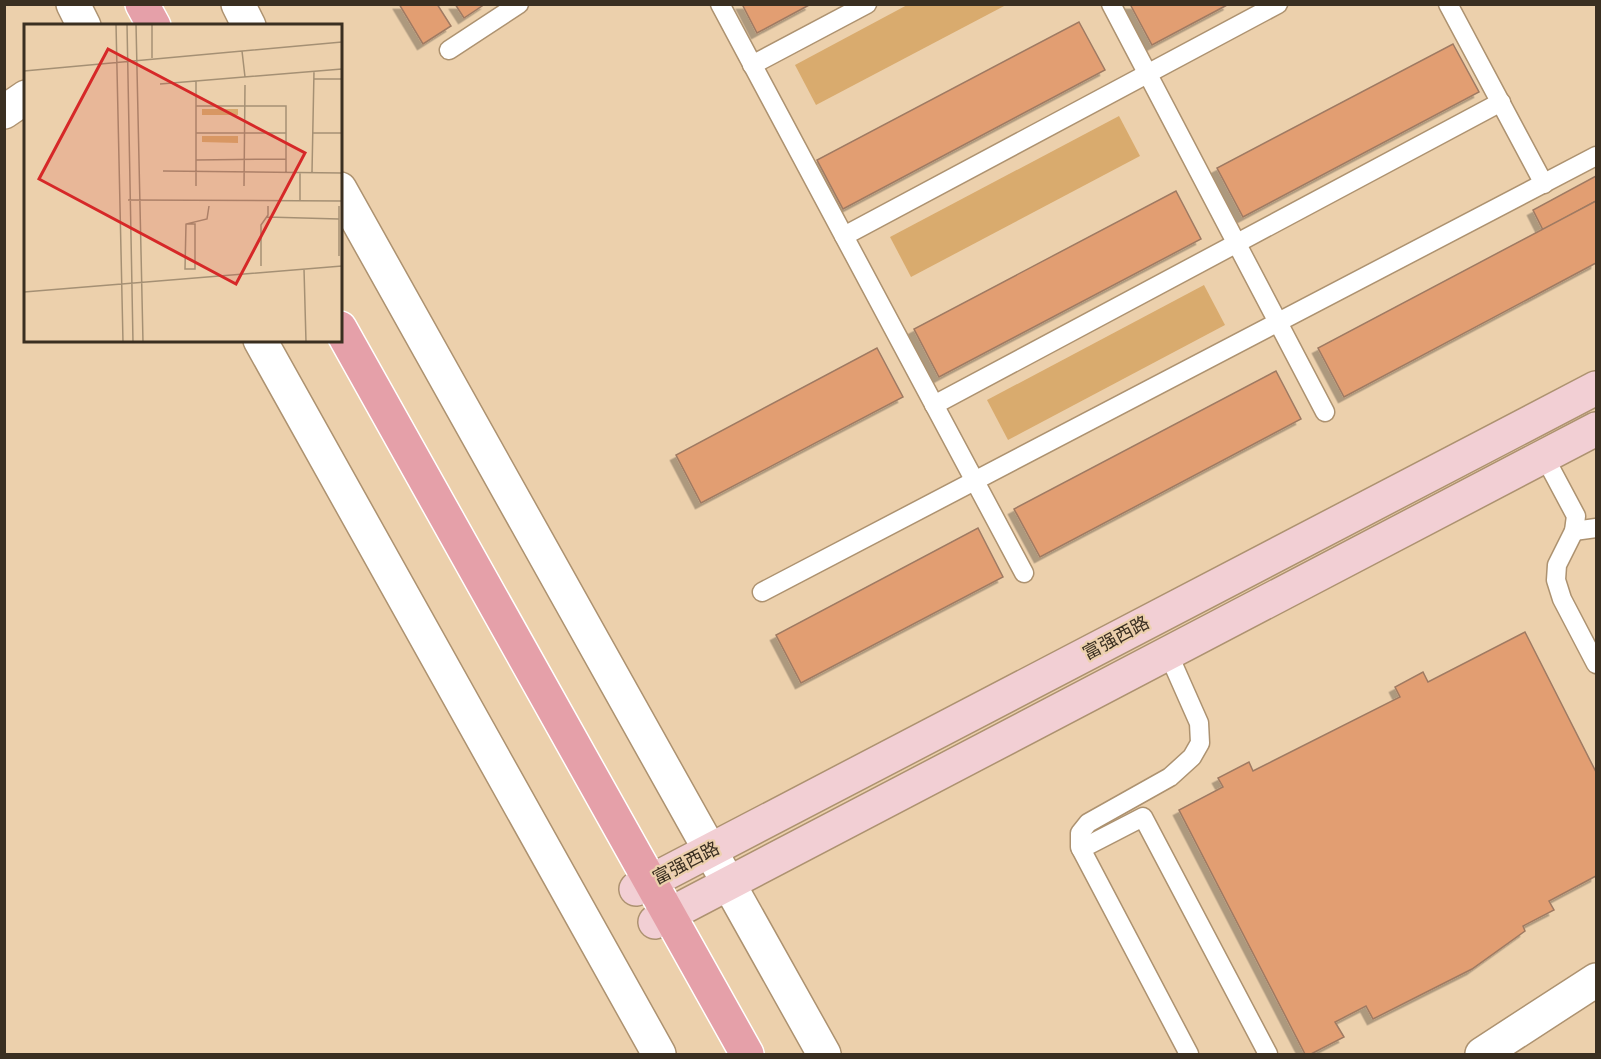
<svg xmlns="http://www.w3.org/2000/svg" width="1601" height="1059" font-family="'Fira Sans','Noto Sans SC',sans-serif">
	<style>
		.green { fill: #d9ab6e }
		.building { fill: #e29e72; stroke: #9f7a62; stroke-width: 1.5; filter: url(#shadow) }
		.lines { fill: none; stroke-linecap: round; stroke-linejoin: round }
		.service-casing { stroke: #ad9270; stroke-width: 21 }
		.minor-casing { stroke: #ad9270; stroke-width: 36 }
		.secondary-casing { stroke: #ad9270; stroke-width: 36 }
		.primary-casing { stroke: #fff; stroke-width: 36 }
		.service { stroke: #fff; stroke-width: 18 }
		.minor { stroke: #fff; stroke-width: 33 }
		.secondary { stroke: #f2cfd4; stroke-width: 33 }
		.primary { stroke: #e5a0a9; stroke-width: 33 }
		.labels { text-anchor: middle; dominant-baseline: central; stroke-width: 4.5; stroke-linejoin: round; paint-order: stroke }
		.street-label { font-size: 18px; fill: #3a2f21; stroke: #ecd0ac }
		.inset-road { fill: none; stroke: #a59074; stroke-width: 1.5 }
		.view { fill: #d62828; fill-opacity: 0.15; stroke: #d62828; stroke-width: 3 }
		.inset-edge { fill: none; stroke: #3a2f21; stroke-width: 3 }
	</style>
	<defs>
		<filter id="shadow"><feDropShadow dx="-5.5" dy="5.5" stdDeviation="0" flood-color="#0004"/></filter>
	</defs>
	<rect width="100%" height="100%" fill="#ecd0ac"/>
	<g class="green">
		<path d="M909 4 1006 5 816 105 795 65Z"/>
		<path d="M1119 116 1140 156 911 277 890 237Z"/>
		<path d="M1204 285 1225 325 1008 440 987 400Z"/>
	</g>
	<g class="building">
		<path d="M399 4H437L451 26 423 44Z"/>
		<path d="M455 4H485L464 18Z"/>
		<path d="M742 4H811L757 33Z"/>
		<path d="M1130 4H1229L1152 45Z"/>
		<path d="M1079 22 1105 70 843 209 817 160Z"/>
		<path d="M1453 44 1479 92 1243 217 1217 168Z"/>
		<path d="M1596 176V201L1543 230 1533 210Z"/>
		<path d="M1176 191 1201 239 939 377 914 329Z"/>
		<path d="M1596 201V263L1344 397 1318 348Z"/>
		<path d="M877 348 903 397 701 503 676 455Z"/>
		<path d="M1276 371 1301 419 1040 557 1014 509Z"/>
		<path d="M978 528 1003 577 801 683 776 635Z"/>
		<path d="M1525 632 1596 772V876L1549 901 1554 910 1523 926 1525 931 1472 969 1373 1019 1366 1006 1335 1022 1344 1037 1311 1054H1305L1179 810 1223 787 1218 778 1249 762 1253 771 1400 697 1395 687 1423 672 1428 682Z"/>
	</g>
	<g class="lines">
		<defs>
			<g id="service">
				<path d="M720 4 1024 573"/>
				<path d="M1111 4 1325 412"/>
				<path d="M1448 4 1544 184"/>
				<path d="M449 50 519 4"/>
				<path d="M752 65 867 4"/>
				<path d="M844 236 1278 4"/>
				<path d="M934 405 1501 102"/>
				<path d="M1544 456 1576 516 1574 531 1557 565 1556 580 1562 599 1596 664"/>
				<path d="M1574 531 1596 528"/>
				<path d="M762 592 1596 156"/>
				<path d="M1168 653 1199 723 1200 743 1192 757 1170 777 1088 823 1080 833V847L1189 1054"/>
				<path d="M1081 849 1143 817 1268 1054"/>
			</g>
			<g id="minor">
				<path d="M73 4 84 26"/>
				<path d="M238 4 249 26"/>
				<path d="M4 112 26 97"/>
				<path d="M340 189 824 1054"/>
				<path d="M260 340 659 1054"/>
				<path d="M1482 1054 1596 980"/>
			</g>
			<g id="secondary">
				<path d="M636 889 1596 388"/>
				<path d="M655 922 1596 429"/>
			</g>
			<g id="primary">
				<path d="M142 4 154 26"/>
				<path d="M340 328 747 1054"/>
			</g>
		</defs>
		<use href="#service" class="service-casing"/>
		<use href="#minor" class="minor-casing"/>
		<use href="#secondary" class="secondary-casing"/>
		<use href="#primary" class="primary-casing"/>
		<use href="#service" class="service"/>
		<use href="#minor" class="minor"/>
		<use href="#secondary" class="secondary"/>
		<use href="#primary" class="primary"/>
	</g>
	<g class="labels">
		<g class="street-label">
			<text transform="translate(1116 638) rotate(-28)">富强西路</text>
			<text transform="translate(686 863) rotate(-27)">富强西路</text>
		</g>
	</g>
	<g transform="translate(24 24)">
		<rect width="318" height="318" fill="#ecd0ac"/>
		<path d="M178 85H214V91H178ZM178 112H214V119L178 118Z" fill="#d9ab6e"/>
		<path class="inset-road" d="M92 0 99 318M103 0 109 318M112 0 119 318M128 0V34M218 27 221 53M0 47 318 18M290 55H318M172 57V162M136 60 318 45M172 82H262V148M172 109H262M288 109H318M172 136 262 135M139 147 318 149M288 148 290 47M220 162 221 61M104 176 318 177M276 177V148M243 193 315 195M162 200H171V245H161L162 200 183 195 185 182M315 232V182M237 242V201L244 191V182M280 245 282 318M0 268 318 242"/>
		<path class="view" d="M84 25 281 129 212 260 15 155Z"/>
		<rect width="318" height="318" class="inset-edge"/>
	</g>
	<rect width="1601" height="1059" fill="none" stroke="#3a2f21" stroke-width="12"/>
</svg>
